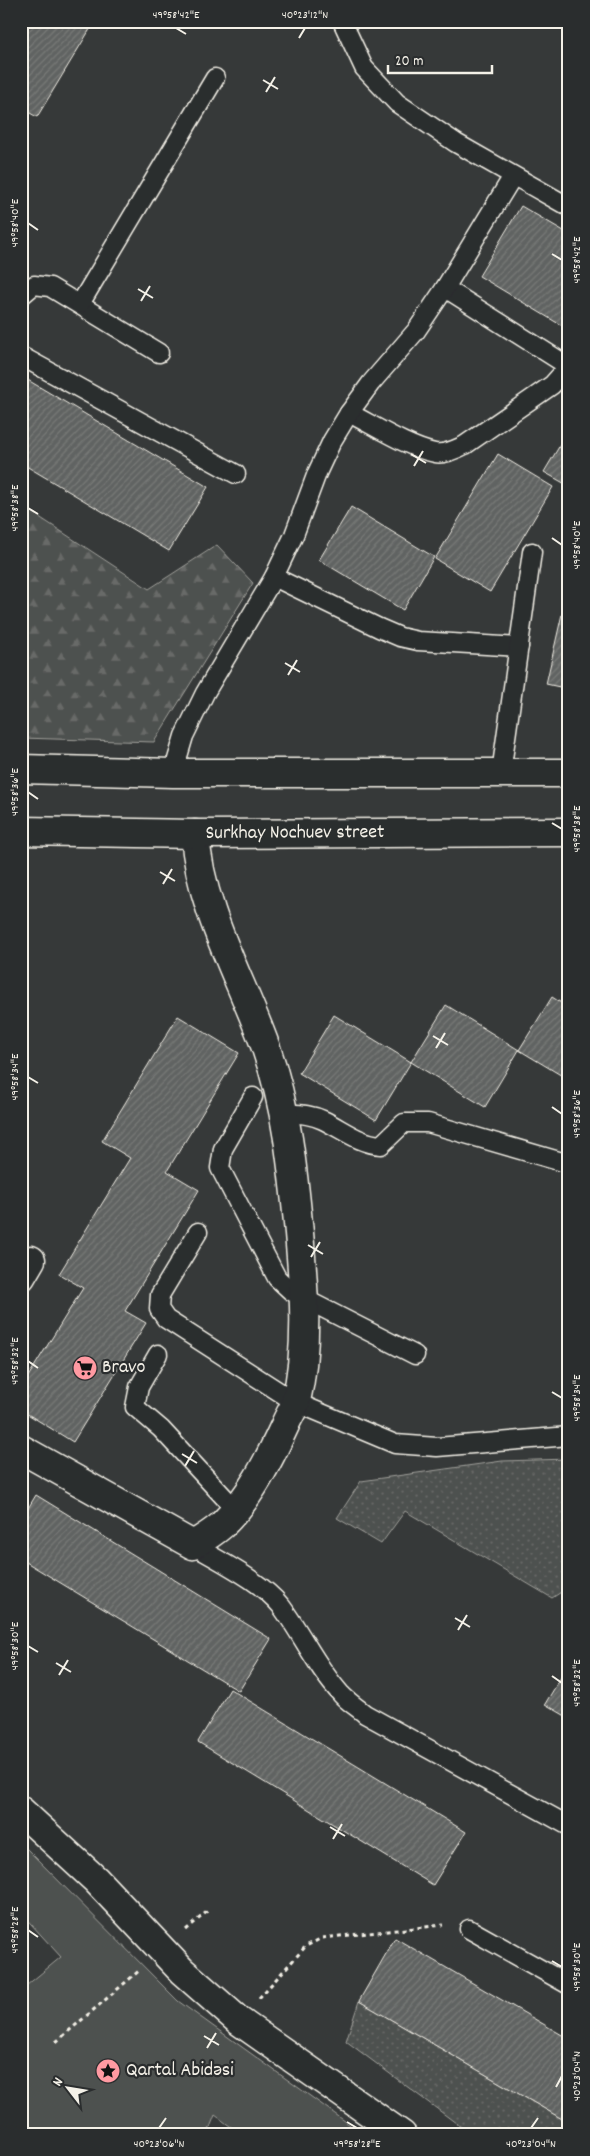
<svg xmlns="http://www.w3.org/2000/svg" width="590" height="2156" font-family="Dekko,sans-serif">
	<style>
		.grass { fill: url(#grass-dots); stroke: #a1a19c }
		.forest { fill: url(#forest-firs); stroke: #a1a19c }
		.park { fill: #4e514f; stroke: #a1a19c }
		.building { fill: url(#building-hatch); stroke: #f4f1e8 }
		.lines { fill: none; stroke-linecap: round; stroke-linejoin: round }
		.lane-casing { stroke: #f4f1e8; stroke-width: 21 }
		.street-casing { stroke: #f4f1e8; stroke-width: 31 }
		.secondary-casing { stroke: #f4f1e8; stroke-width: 31 }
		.path { stroke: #f4f1e8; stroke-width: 3; stroke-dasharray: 4 4; stroke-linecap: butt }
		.lane { stroke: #2a2d2e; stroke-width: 18 }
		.street { stroke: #2a2d2e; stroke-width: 28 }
		.secondary { stroke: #2a2d2e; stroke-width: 28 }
		.ticks { fill: none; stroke: #f4f1e8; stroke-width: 2 }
		.labels { text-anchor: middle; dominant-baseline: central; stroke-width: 4.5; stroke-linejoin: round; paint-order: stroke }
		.street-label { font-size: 20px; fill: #f4f1e8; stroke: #2a2d2e }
		.poi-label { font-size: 20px; fill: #f4f1e8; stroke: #2a2d2e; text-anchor: start }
		.neatline { fill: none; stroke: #f4f1e8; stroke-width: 2 }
		.ticks-label { font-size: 12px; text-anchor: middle; fill: #f4f1e8 }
	</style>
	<defs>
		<pattern id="grass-dots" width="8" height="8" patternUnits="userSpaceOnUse" patternTransform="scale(1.25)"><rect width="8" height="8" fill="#4e514f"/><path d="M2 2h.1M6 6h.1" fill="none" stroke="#686a68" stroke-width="1.8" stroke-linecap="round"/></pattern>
		<pattern id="forest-firs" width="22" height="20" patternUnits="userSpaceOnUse" patternTransform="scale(1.25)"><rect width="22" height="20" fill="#4e514f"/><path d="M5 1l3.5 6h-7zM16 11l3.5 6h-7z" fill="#686a68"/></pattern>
		<pattern id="building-hatch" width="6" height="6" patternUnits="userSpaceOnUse" patternTransform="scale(1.25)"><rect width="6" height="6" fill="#616362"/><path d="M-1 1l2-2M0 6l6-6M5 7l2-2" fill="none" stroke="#787a78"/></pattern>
	</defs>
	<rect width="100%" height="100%" fill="#363939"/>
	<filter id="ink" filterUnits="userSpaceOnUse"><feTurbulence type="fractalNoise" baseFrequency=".02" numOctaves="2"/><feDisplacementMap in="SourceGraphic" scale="10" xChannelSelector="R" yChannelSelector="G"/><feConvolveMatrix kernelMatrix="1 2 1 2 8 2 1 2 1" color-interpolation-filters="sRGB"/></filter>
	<g filter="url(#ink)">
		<g class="grass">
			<path d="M569 1459V1587L552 1598 405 1511 381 1544 337 1518 361 1481 502 1461Z"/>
			<path d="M359 2001 569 2123V2135H472L346 2041Z"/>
		</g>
		<path class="forest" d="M21 505 149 589 217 545 253 583 154 742 21 738Z"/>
		<path class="park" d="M21 1843 178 2001 360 2132V2135H242L215 2115 207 2135H21V1990L61 1957 21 1913Z"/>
		<g class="building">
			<path d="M21 21H95L37 117 21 108Z"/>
			<path d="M521 206 569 234V330L479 276Z"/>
			<path d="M21 376 208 487 169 551 21 463Z"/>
			<path d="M569 430V486L544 472Z"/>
			<path d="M498 454 553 487 490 592 435 559Z"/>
			<path d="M351 507 434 557 403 610 319 560Z"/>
			<path d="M562 614 569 615V689L546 684Z"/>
			<path d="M552 997 569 1008V1080L519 1050Z"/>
			<path d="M446 1005 519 1050 485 1107 411 1062Z"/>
			<path d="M334 1015 411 1062 376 1120 299 1073Z"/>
			<path d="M178 1016 239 1053 167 1171 199 1190 125 1311 146 1323 73 1442 21 1410V1388L83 1288 59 1274 130 1158 102 1141Z"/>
			<path d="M36 1495 271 1639 239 1691 21 1559V1520Z"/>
			<path d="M569 1664V1718L545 1704Z"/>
			<path d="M230 1689 466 1832 433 1885 198 1742Z"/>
			<path d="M395 1938 569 2039V2123L359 2001Z"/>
		</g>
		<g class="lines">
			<defs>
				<g id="lane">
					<path d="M342 21 364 68 397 103 456 143 569 207"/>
					<path d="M445 288 568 366"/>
					<path d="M21 296 34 285 50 287 159 353"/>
					<path d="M80 304 215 78"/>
					<path d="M21 356 236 474"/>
					<path d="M349 413C373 425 409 448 435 453 445 455 456 449 465 445L552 385 569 366"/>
					<path d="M274 577 379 628 400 637 418 641 519 647"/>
					<path d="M173 773 184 736 205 693 274 577 294 535 317 473 332 441 349 413 371 383 416 331 445 288 513 176"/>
					<path d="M501 773 532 552"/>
					<path d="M253 1097 223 1149 220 1168 277 1278 291 1291 305 1299 415 1355"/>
					<path d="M284 1113C298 1114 311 1114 323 1120 342 1129 360 1144 381 1145L404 1123H428L569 1164"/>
					<path d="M198 1232 160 1295 159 1309 166 1319 295 1402 395 1444 437 1447 569 1436"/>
					<path d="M158 1354 139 1387 135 1407 161 1429 236 1510"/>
					<path d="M193 1545C221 1562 261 1581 281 1606 302 1634 317 1668 341 1694 348 1702 357 1707 365 1714L569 1826"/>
					<path d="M469 1929 569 1985"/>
				</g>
				<g id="street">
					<path d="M21 1277 31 1260"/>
					<path d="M21 1449 193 1545C203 1539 213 1533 222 1525 250 1498 269 1460 285 1425 288 1417 294 1409 296 1401 309 1345 304 1289 299 1233 293 1170 287 1108 266 1048 241 978 200 910 195 834"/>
				</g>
				<g id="secondary">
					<path d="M21 769 173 773H569"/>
					<path id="s1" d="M21 831 195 834 569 832"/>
					<path d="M21 1811 96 1880 182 1971 239 2021 402 2135"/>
				</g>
			</defs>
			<use href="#lane" class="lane-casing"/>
			<use href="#street" class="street-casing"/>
			<use href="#secondary" class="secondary-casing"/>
			<g class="path">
				<path d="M186 1930 210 1909"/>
				<path d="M259 1998 306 1946 322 1938 443 1925"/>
				<path d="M56 2042 140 1970"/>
			</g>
			<use href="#lane" class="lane"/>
			<use href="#street" class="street"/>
			<use href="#secondary" class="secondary"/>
		</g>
	</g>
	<path class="ticks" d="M176 28 186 34M299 38 305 28M263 80 278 89M266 92 275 77M28 223 38 230M552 254 562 260M138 289 153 298M141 301 150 286M411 454 426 463M414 466 423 451M28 508 38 514M552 538 562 545M285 663 300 672M288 675 297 660M28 792 38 799M552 823 562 829M160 872 175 881M163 884 172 869M433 1036 448 1045M436 1048 445 1033M28 1077 38 1083M552 1107 562 1114M308 1245 323 1254M311 1257 320 1242M28 1361 38 1368M552 1392 562 1398M182 1454 197 1463M185 1466 194 1451M455 1618 470 1627M458 1630 467 1615M28 1646 38 1652M56 1663 71 1672M59 1675 68 1660M552 1676 562 1683M330 1827 345 1836M333 1839 342 1824M28 1930 38 1937M552 1961 562 1967M204 2036 219 2045M207 2048 216 2033M556 2087 562 2076M347 2122 357 2128M159 2128 166 2118M531 2128 538 2118"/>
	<defs>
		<symbol id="supermarket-disc" viewBox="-11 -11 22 22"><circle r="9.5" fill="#ff9aa2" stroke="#2a2d2e"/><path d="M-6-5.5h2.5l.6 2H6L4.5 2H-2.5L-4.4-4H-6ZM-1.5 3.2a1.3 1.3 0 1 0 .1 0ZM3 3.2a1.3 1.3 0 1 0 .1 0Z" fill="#111"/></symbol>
		<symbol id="sight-disc" viewBox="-11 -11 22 22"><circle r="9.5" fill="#ff9aa2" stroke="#2a2d2e"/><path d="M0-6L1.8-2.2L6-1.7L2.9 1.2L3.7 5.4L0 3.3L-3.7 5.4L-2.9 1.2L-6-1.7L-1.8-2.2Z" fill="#111"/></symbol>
	</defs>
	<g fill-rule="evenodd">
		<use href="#supermarket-disc" x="71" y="1354" width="28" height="28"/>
		<use href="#sight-disc" x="94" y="2057" width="28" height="28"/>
	</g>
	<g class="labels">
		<g class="street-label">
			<text stroke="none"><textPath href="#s1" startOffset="274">Surkhay Nochuev street</textPath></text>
		</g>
		<g class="poi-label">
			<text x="102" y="1368">Bravo</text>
			<text x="126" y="2071">Qartal Abidəsi</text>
		</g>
	</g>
	<rect width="590" height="2156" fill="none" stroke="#2a2d2e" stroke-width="55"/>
	<g transform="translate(68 2088) rotate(301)" stroke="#2a2d2e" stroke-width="4" paint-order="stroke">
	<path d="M0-4L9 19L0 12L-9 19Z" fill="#f4f1e8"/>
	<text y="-8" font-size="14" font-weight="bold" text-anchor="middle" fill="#f4f1e8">N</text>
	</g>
	<path d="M388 65v8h104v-8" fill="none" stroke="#f4f1e8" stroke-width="2.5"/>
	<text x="395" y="65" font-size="15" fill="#f4f1e8" stroke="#2a2d2e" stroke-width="4" paint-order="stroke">20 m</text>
	<rect x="28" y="28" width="534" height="2100" class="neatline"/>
	<g class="ticks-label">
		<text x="176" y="18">49°58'42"E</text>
		<text x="305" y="18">40°23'12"N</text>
		<text transform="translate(14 223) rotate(-90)" y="4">49°58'40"E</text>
		<text transform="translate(576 260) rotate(-90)" y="4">49°58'42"E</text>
		<text transform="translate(14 508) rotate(-90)" y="4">49°58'38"E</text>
		<text transform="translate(576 545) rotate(-90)" y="4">49°58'40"E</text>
		<text transform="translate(14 792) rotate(-90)" y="4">49°58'36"E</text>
		<text transform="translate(576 829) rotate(-90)" y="4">49°58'38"E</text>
		<text transform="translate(14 1077) rotate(-90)" y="4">49°58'34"E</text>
		<text transform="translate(576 1114) rotate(-90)" y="4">49°58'36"E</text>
		<text transform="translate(14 1361) rotate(-90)" y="4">49°58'32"E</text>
		<text transform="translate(576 1398) rotate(-90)" y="4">49°58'34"E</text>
		<text transform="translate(14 1646) rotate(-90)" y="4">49°58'30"E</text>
		<text transform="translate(576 1683) rotate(-90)" y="4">49°58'32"E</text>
		<text transform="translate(14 1930) rotate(-90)" y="4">49°58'28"E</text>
		<text transform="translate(576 1967) rotate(-90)" y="4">49°58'30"E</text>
		<text transform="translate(576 2076) rotate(-90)" y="4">40°23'04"N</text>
		<text x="159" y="2147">40°23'06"N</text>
		<text x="357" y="2147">49°58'28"E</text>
		<text x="531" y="2147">40°23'04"N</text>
	</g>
</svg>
